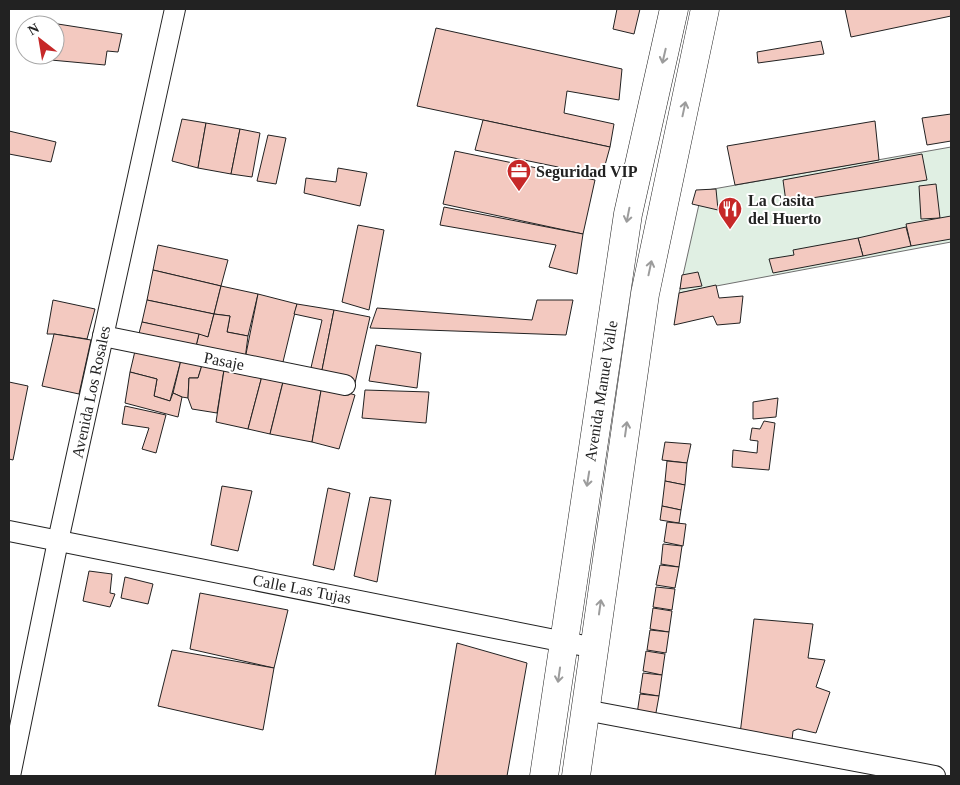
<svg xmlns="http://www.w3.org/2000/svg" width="960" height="785" font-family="Georgia,serif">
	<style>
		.green { fill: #e0efe3; stroke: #6f6f6f }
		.building { fill: #f3c9c0; stroke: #222 }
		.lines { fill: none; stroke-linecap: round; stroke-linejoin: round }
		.street-casing { stroke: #222; stroke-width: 22 }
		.primary-casing { stroke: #222; stroke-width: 29 }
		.street { stroke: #fff; stroke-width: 20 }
		.primary { stroke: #fff; stroke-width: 28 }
		.oneway { stroke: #9c9c9c }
		.labels { text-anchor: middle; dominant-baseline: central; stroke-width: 4; stroke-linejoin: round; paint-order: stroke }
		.poi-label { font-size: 16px; font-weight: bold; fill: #222; stroke: #fff; text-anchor: start }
		.street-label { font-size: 16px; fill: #222; stroke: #fff }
	</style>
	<rect width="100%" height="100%" fill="#fff"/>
	<path class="green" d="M951 147V242L679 293 702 191Z"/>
	<g class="building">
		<path d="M617 9H640L634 34 613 29Z"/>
		<path d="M845 9H951V16L851 37Z"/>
		<path d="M45 22 122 34 118 52 107 51 105 65 40 59 41 55H55V25H45Z"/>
		<path d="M436 28 622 69 619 100 567 91 564 113 614 124 610 147 417 106Z"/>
		<path d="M821 41 824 54 758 63 757 52Z"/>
		<path d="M951 114V141L927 145 922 118Z"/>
		<path d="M182 119 206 123 198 168 172 161Z"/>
		<path d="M483 120 610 147 602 176 475 150Z"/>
		<path d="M875 121 879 160 735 185 727 146Z"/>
		<path d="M206 123 240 129 231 174 198 168Z"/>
		<path d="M240 129 260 133 252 177 231 174Z"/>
		<path d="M9 131 56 142 51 162 9 154Z"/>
		<path d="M268 135 286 138 276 184 257 181Z"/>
		<path d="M455 151 595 180 583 234 443 204Z"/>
		<path d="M922 154 927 180 786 202 783 180Z"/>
		<path d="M338 168 367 173 360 206 304 193 306 178 336 182Z"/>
		<path d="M936 184 940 218 921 219 919 186Z"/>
		<path d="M716 189 718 210 692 204 696 190Z"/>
		<path d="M444 207 583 234 577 274 549 267 556 245 440 225Z"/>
		<path d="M951 216V239L911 246 906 224Z"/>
		<path d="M358 225 384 230 369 310 342 302Z"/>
		<path d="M906 227 911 246 863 256 858 238Z"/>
		<path d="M858 238 863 256 773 273 769 259 794 255 793 250Z"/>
		<path d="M158 245 228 260 221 286 153 270Z"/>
		<path d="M153 270 221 286 214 314 147 300Z"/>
		<path d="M698 272 702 286 680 289 682 275Z"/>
		<path d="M716 285 719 298 743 296 740 323 717 325 713 316 674 325 679 293Z"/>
		<path d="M221 286 258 294 248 336 227 332 230 316 214 314Z"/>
		<path d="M258 294 297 304 282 366 245 359Z"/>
		<path d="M53 300 95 309 87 339 54 334H47Z"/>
		<path d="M147 300 214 314 208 337 142 322Z"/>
		<path d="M537 300H573L566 335 370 328 377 308 532 320Z"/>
		<path d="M297 304 334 310 321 375 310 372 322 320 294 314Z"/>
		<path d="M334 310 370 317 355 383 321 375Z"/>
		<path d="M214 314 230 316 227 332 248 336 245 359 195 350 199 334 208 337Z"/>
		<path d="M142 322 199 334 195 350 138 337Z"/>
		<path d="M54 334 91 340 79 394 42 386Z"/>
		<path d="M376 345 421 353 417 388 369 381Z"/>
		<path d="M135 351 181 360 170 401 154 396 157 379 130 372Z"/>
		<path d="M181 360 202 365 198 378H189L188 398 182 397 173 393Z"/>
		<path d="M202 365 224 370 217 413 192 409 188 398 189 378H198Z"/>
		<path d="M224 370 262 376 248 429 216 422Z"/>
		<path d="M130 372 157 379 154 396 170 401 173 393 182 397 178 417 125 403Z"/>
		<path d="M262 376 284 378 270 434 248 429Z"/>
		<path d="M284 378 322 385 312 442 270 434Z"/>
		<path d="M9 382 28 386 13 460 9 459Z"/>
		<path d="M322 385 355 395 339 449 312 442Z"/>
		<path d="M365 390 429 392 426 423 362 418Z"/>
		<path d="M778 398 776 417 753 419V402Z"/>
		<path d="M125 406 166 415 156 453 142 449 149 428 122 424Z"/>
		<path d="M764 421 775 423 769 470 732 467 733 450 757 453 758 441 750 440 752 428 760 429Z"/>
		<path d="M665 442 691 444 687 463 662 460Z"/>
		<path d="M667 461 687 463 685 485 665 481Z"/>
		<path d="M665 481 685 485 681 510 662 506Z"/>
		<path d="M222 486 252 491 238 551 211 545Z"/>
		<path d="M328 488 350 493 334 570 313 565Z"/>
		<path d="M370 497 391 500 377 582 354 576Z"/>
		<path d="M662 506 681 510 679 523 660 520Z"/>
		<path d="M667 522 686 524 683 546 664 542Z"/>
		<path d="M663 544 682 546 679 567 661 564Z"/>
		<path d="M660 565 679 567 675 588 656 585Z"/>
		<path d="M89 571 112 574 110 593 115 594 110 607 83 601Z"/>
		<path d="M125 577 153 584 148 604 121 598Z"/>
		<path d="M656 587 675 589 672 610 653 607Z"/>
		<path d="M200 593 288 610 274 668 190 649Z"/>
		<path d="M653 608 672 611 669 632 650 629Z"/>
		<path d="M754 619 813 624 808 658 825 660 816 687 830 692 816 733 798 729 793 731 792 740 740 734Z"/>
		<path d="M650 630 669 632 666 653 647 650Z"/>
		<path d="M457 643 527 663 507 776H435Z"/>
		<path d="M172 650 274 668 263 730 158 706Z"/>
		<path d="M646 651 665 654 662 675 643 671Z"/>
		<path d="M643 673 662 675 659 696 640 693Z"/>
		<path d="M640 694 659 696 655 718 637 714Z"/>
	</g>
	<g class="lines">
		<defs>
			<g id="street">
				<path d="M103 336 345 385"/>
				<path d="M9 531 595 648"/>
				<path d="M585 710 935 776"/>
				<path d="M10 776 58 541 175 9"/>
			</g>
			<g id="primary">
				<path d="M544 776 628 214 674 9"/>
				<path d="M576 776 645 294 705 9"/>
			</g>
		</defs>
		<use href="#street" class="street-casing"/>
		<use href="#primary" class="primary-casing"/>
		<use href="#street" class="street"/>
		<use href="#primary" class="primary"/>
	</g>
	<defs><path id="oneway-shaft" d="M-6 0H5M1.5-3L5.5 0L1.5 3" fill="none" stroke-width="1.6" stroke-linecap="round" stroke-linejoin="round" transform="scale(1.25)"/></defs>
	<g class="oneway">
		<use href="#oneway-shaft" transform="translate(664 56) rotate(103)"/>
		<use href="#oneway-shaft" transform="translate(684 109) rotate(-78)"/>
		<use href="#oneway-shaft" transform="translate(628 215) rotate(101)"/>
		<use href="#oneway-shaft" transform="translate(650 268) rotate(-78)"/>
		<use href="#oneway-shaft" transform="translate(626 429) rotate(-82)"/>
		<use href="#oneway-shaft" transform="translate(588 479) rotate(99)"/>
		<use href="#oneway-shaft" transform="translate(600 607) rotate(-82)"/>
		<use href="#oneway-shaft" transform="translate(559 675) rotate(98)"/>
	</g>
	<defs>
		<symbol id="office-pin" viewBox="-11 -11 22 30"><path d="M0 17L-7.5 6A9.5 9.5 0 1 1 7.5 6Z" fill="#c62828" stroke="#fff"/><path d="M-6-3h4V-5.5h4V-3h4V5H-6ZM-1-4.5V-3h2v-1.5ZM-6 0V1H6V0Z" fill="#fff"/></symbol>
		<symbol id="restaurant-pin" viewBox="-11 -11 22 30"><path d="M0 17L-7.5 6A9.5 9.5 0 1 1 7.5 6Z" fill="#c62828" stroke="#fff"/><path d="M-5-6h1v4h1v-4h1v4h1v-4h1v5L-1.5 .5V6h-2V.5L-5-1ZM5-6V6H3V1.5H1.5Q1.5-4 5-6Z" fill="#fff"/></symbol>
	</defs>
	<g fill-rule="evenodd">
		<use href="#office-pin" x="505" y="157" width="28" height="38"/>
		<use href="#restaurant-pin" x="716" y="195" width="28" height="38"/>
	</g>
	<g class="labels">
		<g class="poi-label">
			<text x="536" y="171">Seguridad VIP</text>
			<text x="748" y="200">La Casita<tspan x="748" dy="18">del Huerto</tspan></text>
		</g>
		<g class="street-label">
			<text transform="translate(224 361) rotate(11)">Pasaje</text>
			<text transform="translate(601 391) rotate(-81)">Avenida Manuel Valle</text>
			<text transform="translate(91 392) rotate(-78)">Avenida Los Rosales</text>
			<text transform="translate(302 589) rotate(11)">Calle Las Tujas</text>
		</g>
	</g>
	<rect width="960" height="785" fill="none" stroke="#222222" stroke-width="20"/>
	<g transform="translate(40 40) rotate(329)"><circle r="24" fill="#ffffff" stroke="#a7a7a7"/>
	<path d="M0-4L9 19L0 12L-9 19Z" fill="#c62828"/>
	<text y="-8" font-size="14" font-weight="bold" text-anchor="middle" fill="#222222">N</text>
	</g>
</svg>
